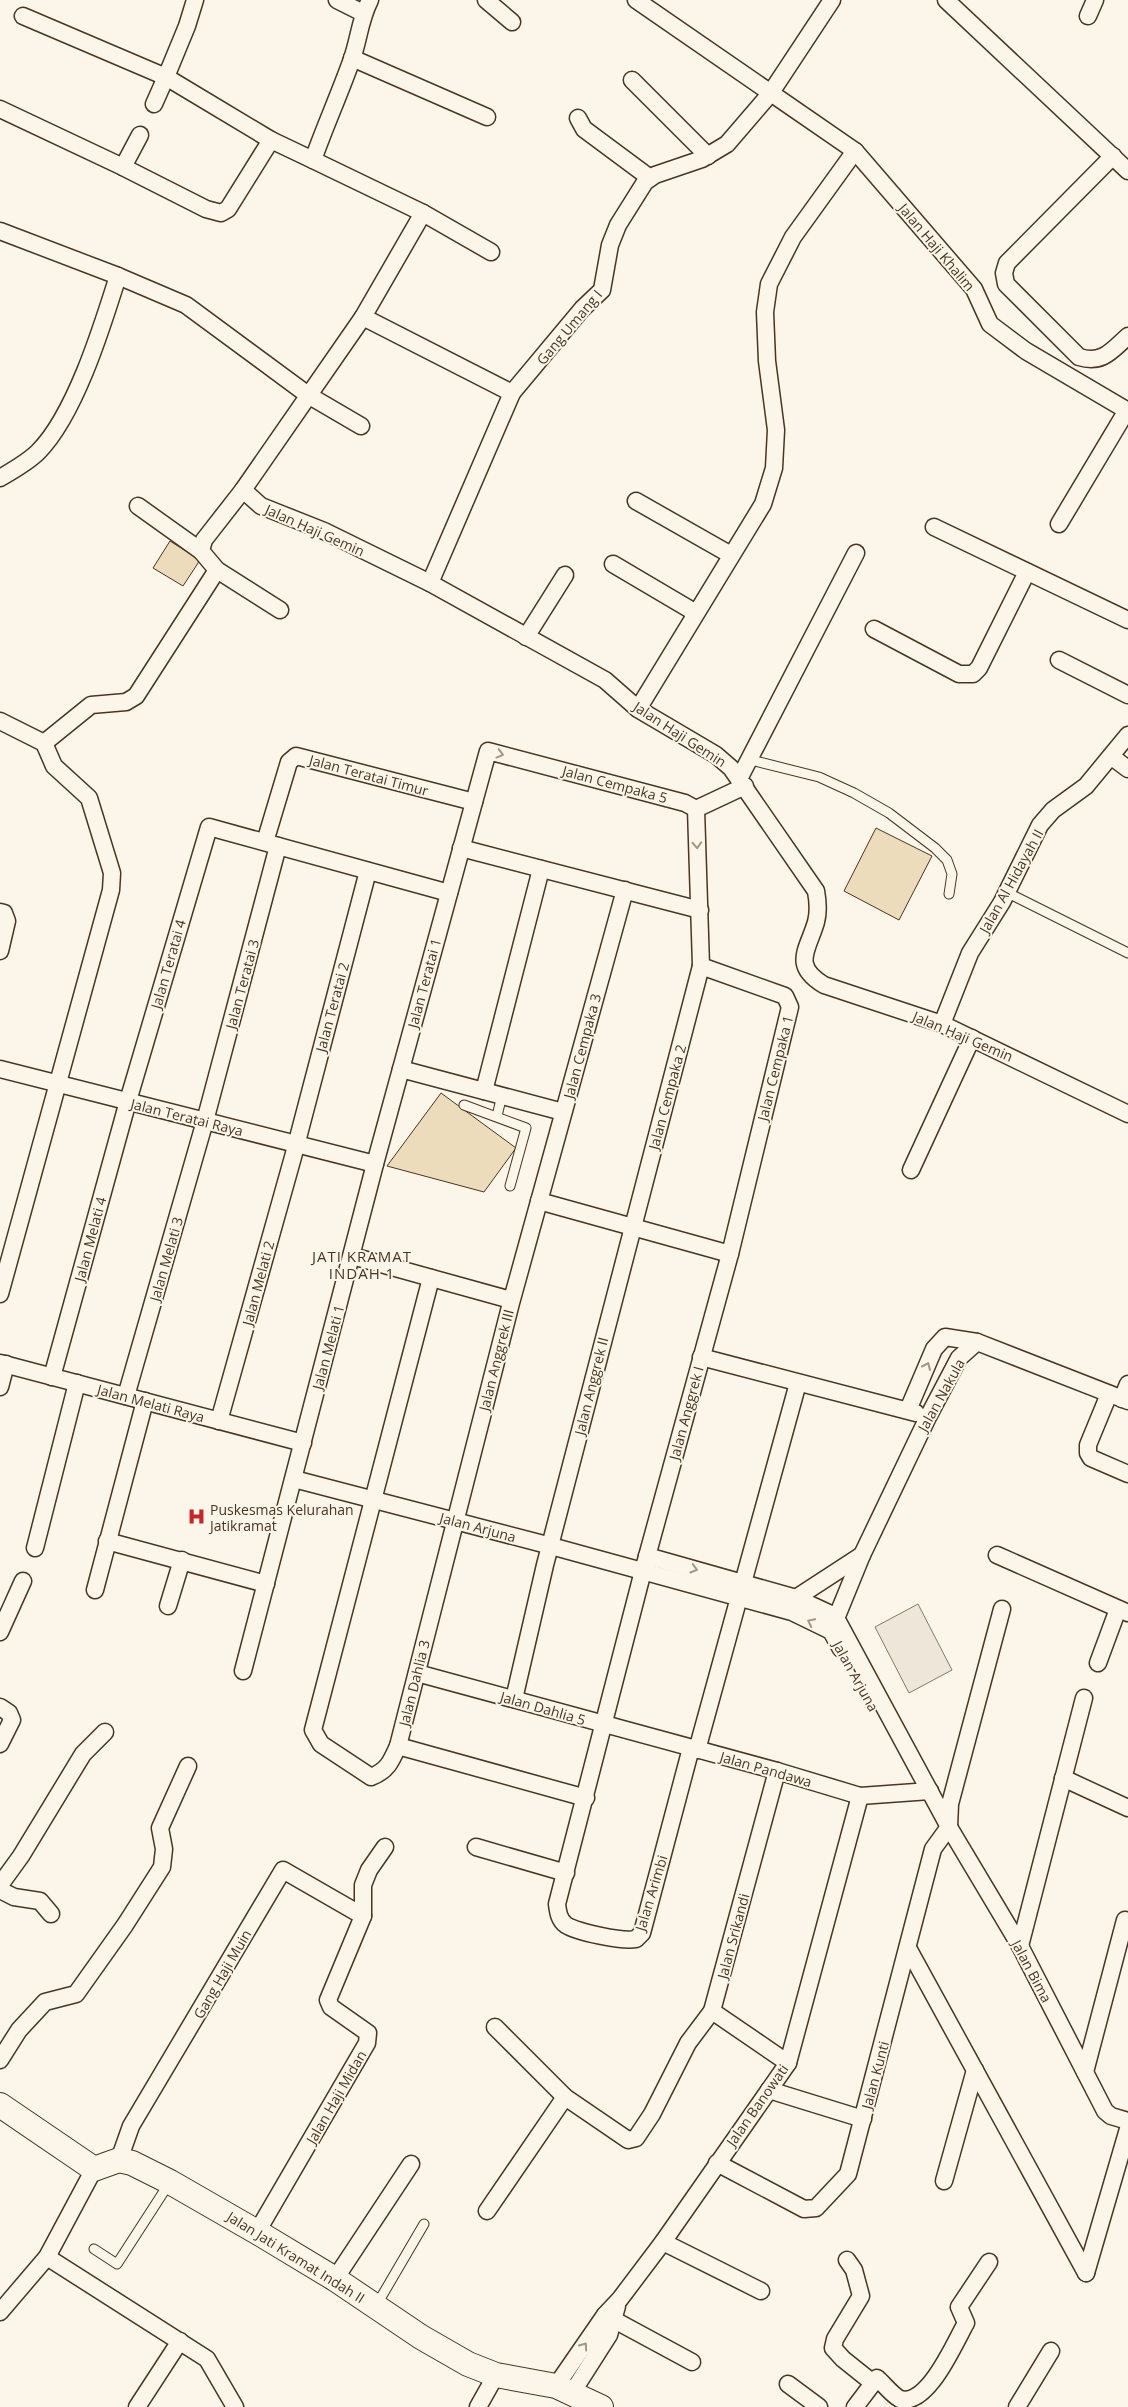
<svg xmlns="http://www.w3.org/2000/svg" width="1128" height="2407" font-family="'Open Sans',sans-serif">
	<style>
		.green { fill: #ede6d9; stroke: #887966 }
		.building { fill: #ecdcbc; stroke: #4a3520 }
		.lines { fill: none; stroke-linecap: round; stroke-linejoin: round }
		.lane-casing { stroke: #4a3520; stroke-width: 11 }
		.street-casing { stroke: #4a3520; stroke-width: 19 }
		.secondary-casing { stroke: #4a3520; stroke-width: 26 }
		.lane { stroke: #fbf6e9; stroke-width: 9 }
		.street { stroke: #fbf6e9; stroke-width: 16 }
		.secondary { stroke: #fbf6e9; stroke-width: 24 }
		.oneway { stroke: #a29684 }
		.labels { text-anchor: middle; dominant-baseline: central; stroke-width: 4; stroke-linejoin: round; paint-order: stroke }
		.street-label { font-size: 14px; fill: #4a3520; stroke: #fbf6e9 }
		.poi-label { font-size: 14px; fill: #4a3520; stroke: #fbf6e9; text-anchor: start }
		.neighbourhood-label { font-size: 15px; letter-spacing: 1px; fill: #4a3520; stroke: #fbf6e9 }
	</style>
	<rect width="100%" height="100%" fill="#fbf6e9"/>
	<path class="green" d="M918 1604 952 1670 909 1693 875 1627Z"/>
	<g class="building">
		<path d="M170 541 200 560 183 586 153 568Z"/>
		<path d="M876 828 932 856 899 920 844 891Z"/>
		<path d="M441 1093 516 1148 484 1192 387 1166Z"/>
	</g>
	<g class="lines">
		<defs>
			<g id="lane">
				<path d="M751 760 819 777 854 793 889 813 935 848 947 860 952 874 949 894"/>
				<path d="M1006 892 1128 953"/>
				<path d="M464 1105 526 1128 510 1186"/>
				<path d="M497 1116 502 1095"/>
				<path d="M94 2249 117 2264 170 2182"/>
				<path d="M376 2306 424 2224"/>
			</g>
			<g id="street">
				<path d="M337 0 363 13"/>
				<path d="M486 0 512 22"/>
				<path d="M636 0 855 151 974 289 990 324 1026 351 1128 411"/>
				<path d="M946 0 1128 171"/>
				<path d="M23 16 166 77 187 26 195 0"/>
				<path d="M1088 16 1095 0"/>
				<path d="M352 58 487 117"/>
				<path d="M632 80 708 156"/>
				<path d="M154 104 166 77 271 140 313 160C325 126 340 93 352 59 359 39 360 19 370 0"/>
				<path d="M0 109 123 167 206 209 221 213 228 209 271 140"/>
				<path d="M578 118 584 129 650 178"/>
				<path d="M1113 156 1007 263 1004 273 1006 284 1079 357C1103 364 1111 351 1128 336"/>
				<path d="M313 160 423 213 491 252"/>
				<path d="M123 167 140 135"/>
				<path d="M0 231 118 276 186 305 308 395 361 426"/>
				<path d="M363 317 423 213"/>
				<path d="M512 393 363 317 243 490 261 506 324 531 430 583 605 680 638 709 716 755 731 768 816 891C818 902 819 911 816 922 808 950 791 965 824 985L942 1024 1128 1114"/>
				<path d="M0 478C12 471 28 462 38 452 75 415 102 327 118 276"/>
				<path d="M243 490 204 540 201 551 217 570 280 610"/>
				<path d="M636 501 731 555"/>
				<path d="M138 506 201 551"/>
				<path d="M1059 524 1127 410"/>
				<path d="M934 527 1128 620"/>
				<path d="M613 564 696 613"/>
				<path d="M430 583 512 393 582 309 602 290 610 245 618 225 645 182 655 175 702 159 727 144 770 94 832 0"/>
				<path d="M874 629 959 674H973L979 668 1027 572"/>
				<path d="M526 637 565 575"/>
				<path d="M1059 660 1128 695"/>
				<path d="M638 709 763 504 774 468 776 430 767 361 765 312 769 284 793 237 855 151"/>
				<path d="M0 721 44 743 54 766 89 798 112 873 111 890 0 1294"/>
				<path d="M44 743 91 705 126 702 136 696 217 570"/>
				<path d="M1112 757 1128 769"/>
				<path d="M740 777 856 553"/>
				<path d="M696 809 745 786"/>
				<path d="M265 842 289 762 296 756 474 802"/>
				<path d="M461 848 700 910"/>
				<path d="M0 912 4 913 7 921 0 951"/>
				<path d="M942 1024 970 953 1002 902 1040 825 1053 810 1086 786 1128 735"/>
				<path d="M0 1069 375 1164"/>
				<path d="M401 1069 563 1112"/>
				<path d="M484 1091 541 869"/>
				<path d="M911 1170 972 1038"/>
				<path d="M539 1201 730 1254"/>
				<path d="M352 1256 511 1300"/>
				<path d="M431 1278 313 1730 321 1744 371 1777C387 1771 391 1762 398 1746L511 1303 625 890"/>
				<path d="M701 1357 916 1413"/>
				<path d="M0 1363 303 1443"/>
				<path d="M52 1377 128 1101 209 827 449 893"/>
				<path d="M0 1387 6 1364"/>
				<path d="M1109 1394 1088 1445V1453L1091 1458 1128 1474"/>
				<path d="M126 1396 205 1121 278 846"/>
				<path d="M1122 1399 1128 1384"/>
				<path d="M908 1410 934 1349 945 1337 977 1342 1128 1401"/>
				<path d="M219 1421 293 1157 368 871"/>
				<path d="M294 1479 551 1546 792 1612 831 1631 841 1649"/>
				<path d="M107 1541 266 1584"/>
				<path d="M35 1548 77 1383"/>
				<path d="M997 1555 1128 1613"/>
				<path d="M647 1556 796 1598 835 1616 949 1827 1020 1946 1105 2111 1111 2116 1128 2121"/>
				<path d="M95 1590 145 1401"/>
				<path d="M168 1606 182 1560"/>
				<path d="M794 1606 796 1598 862 1555"/>
				<path d="M833 1626 862 1555 928 1417 959 1358 977 1342"/>
				<path d="M0 1632 23 1581"/>
				<path d="M1098 1663 1118 1609"/>
				<path d="M243 1671 375 1164 488 751 685 803 696 809 701 966 785 996 790 1007 730 1254 643 1571 557 1904C558 1912 559 1920 566 1925 577 1932 623 1942 636 1939L642 1933 691 1748"/>
				<path d="M417 1673 777 1771 860 1796 930 1791"/>
				<path d="M514 1699 545 1565 701 966"/>
				<path d="M0 1707 9 1713 12 1720 0 1744"/>
				<path d="M398 1746 586 1798"/>
				<path d="M697 1750 798 1383"/>
				<path d="M777 1771 712 2011 788 2063"/>
				<path d="M1063 1778 1128 1808"/>
				<path d="M476 1847 566 1873"/>
				<path d="M0 1885 21 1856 83 1754 105 1732"/>
				<path d="M0 1890 14 1897 40 1901 51 1914"/>
				<path d="M1020 1946 1084 1698"/>
				<path d="M908 1948 1086 2273"/>
				<path d="M495 2027 565 2097 628 2140 636 2138 652 2114 688 2043 712 2011"/>
				<path d="M0 2060 19 2030 45 2002 76 1994 125 1925 162 1867 164 1849 160 1828 188 1766"/>
				<path d="M1085 2072 1125 1920"/>
				<path d="M769 2090 863 2119"/>
				<path d="M119 2160 131 2126 283 1870 363 1916"/>
				<path d="M717 2163 804 2209 816 2208 848 2174 933 1849 949 1827 950 1804 1002 1609"/>
				<path d="M944 2181 975 2070"/>
				<path d="M487 2211 565 2097"/>
				<path d="M257 2232 367 2043 368 2033 331 2007 328 2000 363 1916V1885L369 1870 385 1847"/>
				<path d="M663 2242 761 2291"/>
				<path d="M47 2257 207 2359 235 2407"/>
				<path d="M847 2260 854 2270 861 2296 835 2339 833 2348 843 2359 873 2383"/>
				<path d="M1086 2273 1128 2129"/>
				<path d="M335 2279 411 2164"/>
				<path d="M0 2312 47 2257 94 2169"/>
				<path d="M605 2315 692 2362"/>
				<path d="M788 2384 819 2407"/>
				<path d="M556 2386 605 2315 620 2299 663 2242 788 2063 860 1796"/>
				<path d="M572 2393 609 2335 617 2306"/>
				<path d="M137 2407 180 2341"/>
				<path d="M478 2407 496 2375"/>
				<path d="M855 2407 877 2378C884 2384 892 2395 900 2399 928 2407 955 2342 966 2323L959 2307 989 2262"/>
				<path d="M1017 2407 1051 2351"/>
			</g>
			<path id="secondary" d="M0 2105 94 2169 119 2160 132 2163 170 2182 257 2232 335 2279 421 2337 468 2364 496 2375 556 2386 601 2407"/>
		</defs>
		<use href="#lane" class="lane-casing"/>
		<use href="#street" class="street-casing"/>
		<use href="#secondary" class="secondary-casing"/>
		<use href="#lane" class="lane"/>
		<use href="#street" class="street"/>
		<use href="#secondary" class="secondary"/>
	</g>
	<defs><path id="oneway-chevron" d="M-2-3.5L2.5 0L-2 3.5" fill="none" stroke-width="1.6" stroke-linecap="round" stroke-linejoin="round" transform="scale(1.25)"/></defs>
	<g class="oneway">
		<use href="#oneway-chevron" transform="translate(500 754) rotate(15)"/>
		<use href="#oneway-chevron" transform="translate(697 845) rotate(87)"/>
		<use href="#oneway-chevron" transform="translate(927 1366) rotate(-66)"/>
		<use href="#oneway-chevron" transform="translate(694 1569) rotate(16)"/>
		<use href="#oneway-chevron" transform="translate(811 1622) rotate(-154)"/>
		<use href="#oneway-chevron" transform="translate(584 2346) rotate(-55)"/>
	</g>
	<defs>
		<symbol id="hospital-bare" viewBox="-9 -9 18 18"><path d="M-5-5h3v3.5h4V-5h3V5h-3V1.5h-4V5h-3Z" fill="#c62828" stroke="#fbf6e9" stroke-width="2.5" paint-order="stroke"/></symbol>
	</defs>
	<g fill-rule="evenodd">
		<use href="#hospital-bare" x="184" y="1504" width="25" height="25"/>
	</g>
	<g class="labels">
		<g class="street-label">
			<text transform="translate(937 247) rotate(50)">Jalan Haji Khalim</text>
			<text transform="translate(569 327) rotate(-50)">Gang Umang I</text>
			<text transform="translate(315 530) rotate(24)">Jalan Haji Gemin</text>
			<text transform="translate(680 734) rotate(33)">Jalan Haji Gemin</text>
			<text transform="translate(369 775) rotate(15)">Jalan Teratai Timur</text>
			<text transform="translate(615 784) rotate(15)">Jalan Cempaka 5</text>
			<text transform="translate(1011 881) rotate(-61)">Jalan Al Hidayah II</text>
			<text transform="translate(168 964) rotate(-74)">Jalan Teratai 4</text>
			<text transform="translate(424 983) rotate(-75)">Jalan Teratai 1</text>
			<text transform="translate(242 984) rotate(-75)">Jalan Teratai 3</text>
			<text transform="translate(332 1007) rotate(-75)">Jalan Teratai 2</text>
			<text transform="translate(963 1036) rotate(23)">Jalan Haji Gemin</text>
			<text transform="translate(582 1046) rotate(-75)">Jalan Cempaka 3</text>
			<text transform="translate(775 1068) rotate(-76)">Jalan Cempaka 1</text>
			<text transform="translate(667 1097) rotate(-75)">Jalan Cempaka 2</text>
			<text transform="translate(187 1117) rotate(14)">Jalan Teratai Raya</text>
			<text transform="translate(90 1239) rotate(-75)">Jalan Melati 4</text>
			<text transform="translate(166 1259) rotate(-74)">Jalan Melati 3</text>
			<text transform="translate(258 1283) rotate(-75)">Jalan Melati 2</text>
			<text transform="translate(328 1347) rotate(-75)">Jalan Melati 1</text>
			<text transform="translate(496 1360) rotate(-76)">Jalan Anggrek III</text>
			<text transform="translate(591 1386) rotate(-76)">Jalan Anggrek II</text>
			<text transform="translate(941 1395) rotate(-61)">Jalan Nakula</text>
			<text transform="translate(151 1403) rotate(15)">Jalan Melati Raya</text>
			<text transform="translate(686 1413) rotate(-75)">Jalan Anggrek I</text>
			<text transform="translate(478 1527) rotate(15)">Jalan Arjuna</text>
			<text transform="translate(856 1676) rotate(61)">Jalan Arjuna</text>
			<text transform="translate(414 1683) rotate(-76)">Jalan Dahlia 3</text>
			<text transform="translate(543 1708) rotate(16)">Jalan Dahlia 5</text>
			<text transform="translate(766 1769) rotate(16)">Jalan Pandawa</text>
			<text transform="translate(651 1893) rotate(-73)">Jalan Arimbi</text>
			<text transform="translate(733 1936) rotate(-75)">Jalan Srikandi</text>
			<text transform="translate(1032 1971) rotate(62)">Jalan Bima</text>
			<text transform="translate(222 1974) rotate(-60)">Gang Haji Muin</text>
			<text transform="translate(875 2075) rotate(-75)">Jalan Kunti</text>
			<text transform="translate(336 2097) rotate(-60)">Jalan Haji Midan</text>
			<text transform="translate(757 2105) rotate(-55)">Jalan Banowati</text>
			<text transform="translate(296 2257) rotate(32)">Jalan Jati Kramat Indah II</text>
		</g>
		<g class="poi-label">
			<text x="210" y="1509">Puskesmas Kelurahan<tspan x="210" dy="16">Jatikramat</tspan></text>
		</g>
		<g class="neighbourhood-label">
			<text x="362" y="1256">JATI KRAMAT<tspan x="362" dy="17">INDAH 1</tspan></text>
		</g>
	</g>
</svg>
